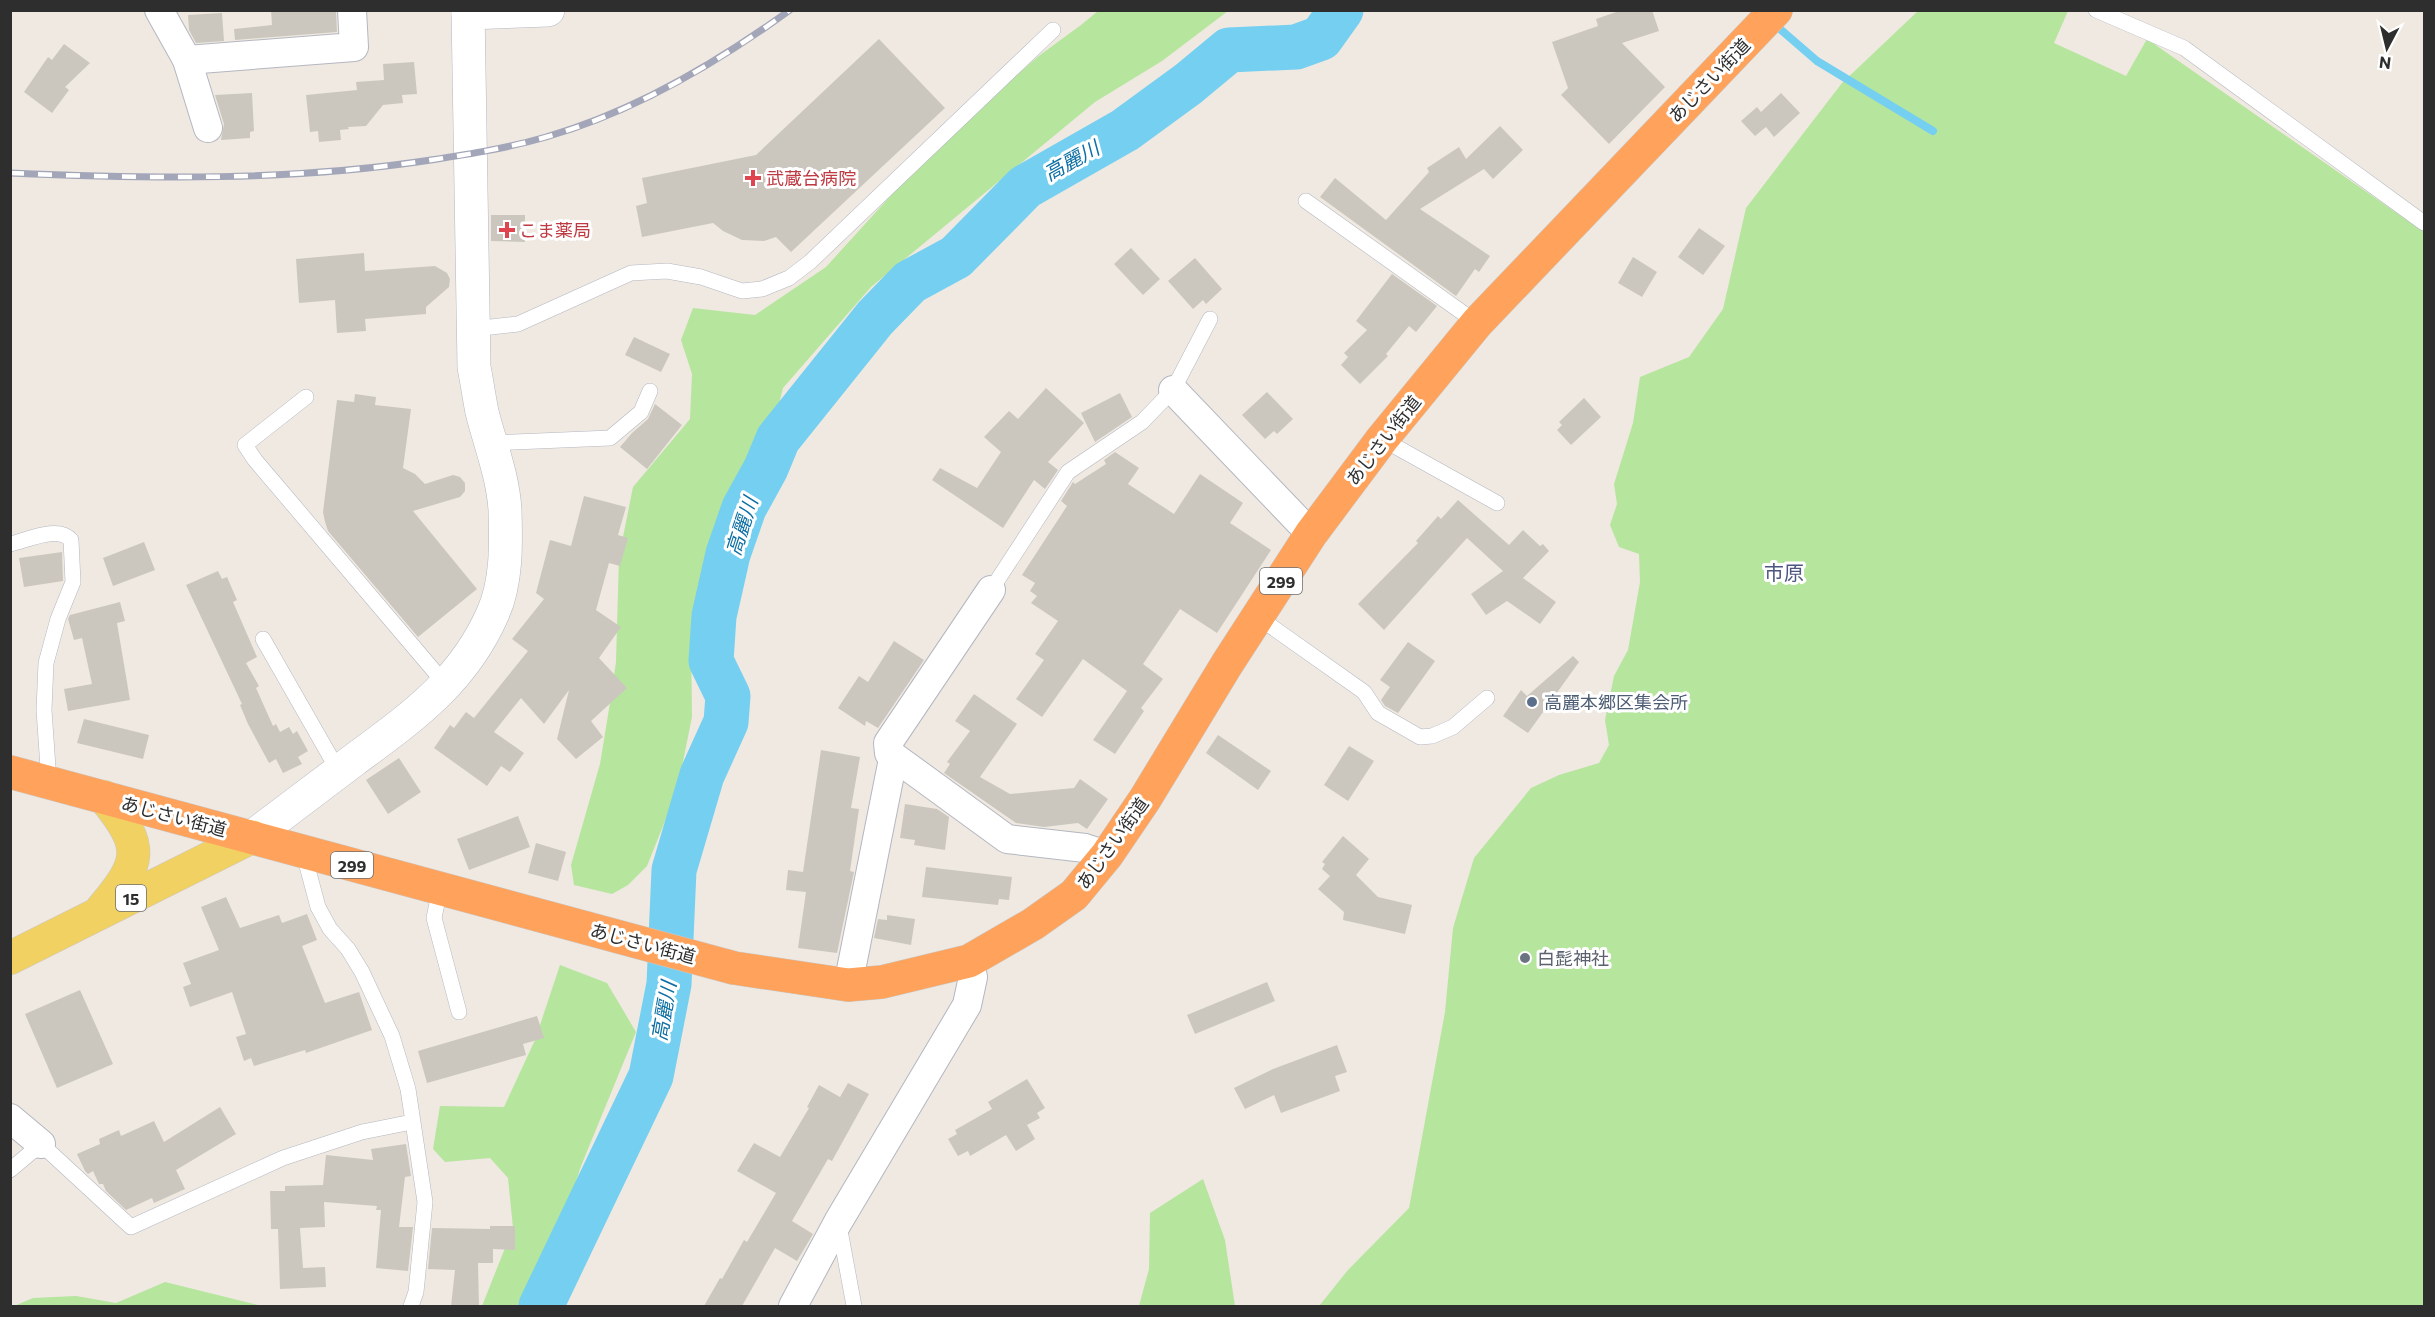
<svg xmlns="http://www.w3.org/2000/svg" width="2435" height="1317" font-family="Commissioner,'Noto Sans JP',sans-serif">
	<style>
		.green { fill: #b6e59e }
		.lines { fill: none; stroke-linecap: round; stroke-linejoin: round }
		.stream { stroke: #75cff0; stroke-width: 8 }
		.river { stroke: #75cff0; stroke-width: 45 }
		.building { fill: #cbc7bf }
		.lane-casing { stroke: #b4b7c1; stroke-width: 16 }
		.street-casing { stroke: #b4b7c1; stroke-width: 30 }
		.secondary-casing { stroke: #b4b7c1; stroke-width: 34 }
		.primary-casing { stroke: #c9c9c9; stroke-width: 34 }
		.highway-casing { stroke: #c9c9c9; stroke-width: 34 }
		.lane { stroke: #fff; stroke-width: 15 }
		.street { stroke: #fff; stroke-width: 28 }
		.secondary { stroke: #fff; stroke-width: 33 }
		.primary { stroke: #f2d163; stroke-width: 33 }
		.highway { stroke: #ffa35c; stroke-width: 33 }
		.rail-casing { stroke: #a3a6b8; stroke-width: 7 }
		.rail { stroke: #fff; stroke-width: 4.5; stroke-dasharray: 14; stroke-linecap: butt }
		.health-dot { fill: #e0444e; stroke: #fff; stroke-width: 2 }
		.service-dot { fill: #5c6f8a; stroke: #fff; stroke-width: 2 }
		.worship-dot { fill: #6b7280; stroke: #fff; stroke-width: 2 }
		.labels { text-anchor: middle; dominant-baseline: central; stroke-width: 6; stroke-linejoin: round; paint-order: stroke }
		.shield { fill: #fff; stroke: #6d6d6d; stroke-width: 1.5 }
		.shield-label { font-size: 16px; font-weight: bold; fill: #2e2e2e }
		.street-label { font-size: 18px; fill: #2e2e2e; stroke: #fff }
		.health-label { font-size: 18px; fill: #be3a42; stroke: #fff; text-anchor: start }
		.service-label { font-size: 18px; fill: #4e5e75; stroke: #fff; text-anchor: start }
		.worship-label { font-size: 18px; fill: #5b616d; stroke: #fff; text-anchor: start }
		.water-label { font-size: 20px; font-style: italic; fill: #0d6fa3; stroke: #fff }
		.neighbourhood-label { font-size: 20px; fill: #4d5680; stroke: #fff }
	</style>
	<rect width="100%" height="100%" fill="#efe9e1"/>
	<g class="green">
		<path d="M1098 11H1228L1162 61 1095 102 871 287 783 388 775 420 762 452 738 492 717 531 705 563 691 636 692 717 677 791 647 866 628 885 612 894 574 885 571 865 600 764 609 709 616 662 619 557 633 487 690 419 692 374 681 340 693 308 755 315 826 267 945 136 1040 55 1081 25Z"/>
		<path d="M1918 11H2068L2054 43 2126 76 2147 39 2424 232V1306H1319L1348 1270 1409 1208 1445 1012 1453 928 1474 858 1531 788 1559 775 1599 763 1609 745 1605 720 1614 676 1628 650 1640 582 1639 554 1619 547 1610 525 1617 504 1614 484 1633 423 1640 377 1689 357 1723 309 1746 208 1842 83Z"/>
		<path d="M560 965 607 983 636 1032 581 1166 540 1294 532 1306H482L513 1228 508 1178 490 1158 445 1162 433 1149 440 1106 504 1107 535 1040Z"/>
		<path d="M1203 1179 1225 1240 1235 1306H1139L1149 1269 1150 1213Z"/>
		<path d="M165 1282 262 1306H14L33 1298 76 1296 116 1303Z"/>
	</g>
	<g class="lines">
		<path class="stream" d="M1773 23 1817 61 1933 131"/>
		<path class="river" d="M541 1306 651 1076 669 984 674 870 702 775 726 722 728 696 711 661 714 616 728 554 744 508 766 468 778 439 875 318 910 282 956 257 1025 187 1125 130 1188 84 1229 50 1296 47 1321 38 1341 10"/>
	</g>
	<g class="building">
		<path d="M271 10H336L337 32 235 40 234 29 272 25Z"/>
		<path d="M1622 10H1652L1659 31 1622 43 1665 87 1609 144 1561 95 1568 88 1552 42 1598 26 1596 19Z"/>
		<path d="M222 13 224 41 196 43 189 30 188 15Z"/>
		<path d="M879 39 945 108 791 252 776 237 764 241 742 240 723 231 713 223 642 237 636 206 647 203 642 178 756 155Z"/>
		<path d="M64 44 90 63 65 87 69 90 52 113 24 92 48 57 52 60Z"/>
		<path d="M414 62 417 94 402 95 403 103 383 105 366 126 348 127 349 129 340 130 341 140 319 142 318 131 310 132 306 95 357 90 356 82 384 80 383 64Z"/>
		<path d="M252 93 254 131 250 132V138L221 140 224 124 215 95Z"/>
		<path d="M1781 93 1800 113 1774 137 1766 127 1755 136 1741 121 1757 107 1761 112Z"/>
		<path d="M1500 126 1523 150 1493 179 1484 169 1420 209 1490 256 1479 272 1475 269 1456 296 1320 197 1335 178 1386 220 1429 172 1427 168 1459 147 1466 159Z"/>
		<path d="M491 215H525V242L491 241Z"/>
		<path d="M1699 228 1725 246 1703 275 1678 257Z"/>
		<path d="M1131 248 1160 279 1143 295 1114 264Z"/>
		<path d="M364 253 365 271 435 266 447 273 450 279 449 287 426 307V314L365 319 366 331 337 333 335 300 299 303 296 259Z"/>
		<path d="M1633 257 1657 272 1642 297 1618 283Z"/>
		<path d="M1195 258 1222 289 1206 304 1203 300 1193 309 1168 281Z"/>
		<path d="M1392 274 1437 306 1416 332 1409 326 1386 354 1388 356 1360 384 1341 365 1348 357 1344 353 1367 330 1356 321Z"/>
		<path d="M634 337 670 354 661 372 625 355Z"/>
		<path d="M1046 388 1084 423 1048 462 1058 470 1045 489 1034 480 1003 528 932 480 940 468 977 488 1001 452 984 437 1009 411 1018 419Z"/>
		<path d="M1267 392 1293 419 1277 434 1274 431 1265 439 1242 415Z"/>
		<path d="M1120 393 1132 417 1095 442 1081 413Z"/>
		<path d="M355 394 376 397 375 405 411 409 403 468 415 474 425 484 453 475 460 477 465 483V491L460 497 413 511 477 589 418 637 328 531 325 522 323 512 337 400 354 402Z"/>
		<path d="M1584 398 1601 417 1571 445 1557 430 1562 425 1559 422Z"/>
		<path d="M655 404 682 425 647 469 620 447 632 433 648 419Z"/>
		<path d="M1115 452 1139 468 1128 484 1174 514 1200 474 1243 503 1230 523 1271 550 1217 633 1180 609 1143 664 1163 679 1141 708 1144 711 1115 754 1093 740 1127 691 1083 659 1042 717 1016 699 1044 660 1035 654 1058 621 1031 603 1037 596 1030 591 1035 583 1022 575 1067 506 1061 501 1073 482 1075 484 1106 464 1104 460Z"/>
		<path d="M584 496 626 507 618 535 628 538 620 566 609 563 596 610 621 627 599 658 627 688 591 721 603 737 576 759 557 739 569 690 544 724 521 698 494 732 524 753 510 772 501 766 487 786 434 748 450 725 454 728 466 712 474 718 528 651 512 639 544 599 536 593 550 540 571 546Z"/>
		<path d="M1458 500 1509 545 1523 530 1540 546 1543 544 1549 551 1523 578 1556 602 1540 624 1507 601 1486 615 1471 594 1503 571 1467 538 1384 630 1358 604 1418 543 1416 541 1438 516 1441 519Z"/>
		<path d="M144 542 155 570 113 586 103 558Z"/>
		<path d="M62 552 63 581 24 587 19 558Z"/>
		<path d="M218 571 222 579 227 577 237 600 233 602 257 657 246 663 259 686 256 688 273 726 276 724 280 732 289 727 293 734 297 731 308 751 298 757 302 764 283 773 276 759 269 763 248 724 240 705 242 704 186 585Z"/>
		<path d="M120 602 125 621 117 623 130 700 68 711 64 689 92 684 82 638 74 640 68 619 70 615Z"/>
		<path d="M894 641 924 660 878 728 866 721 865 726 838 708 859 676 868 682Z"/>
		<path d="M1408 642 1435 661 1398 713 1385 706 1381 700 1390 687 1380 680Z"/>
		<path d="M1573 656 1579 662 1528 733 1503 716 1521 690 1527 696Z"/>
		<path d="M974 694 1017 724 980 777 1010 794 1074 788 1080 779 1108 799 1087 829 1078 823 1044 827 1016 823 944 773 950 764 947 762 970 731 955 721Z"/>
		<path d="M84 719 149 735 143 759 77 743Z"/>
		<path d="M1218 735 1271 771 1258 790 1206 753Z"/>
		<path d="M1349 746 1374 761 1348 801 1324 785Z"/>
		<path d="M821 750 860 757 851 808 859 809 850 871 854 872 837 953 798 948 806 892 786 890 788 870 803 872Z"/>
		<path d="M399 758 421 792 388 814 366 780Z"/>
		<path d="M905 804 937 809 949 817 945 850 914 845 915 840 900 838Z"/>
		<path d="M518 816 530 847 469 870 457 839Z"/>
		<path d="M1343 836 1369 859 1356 875 1378 897 1412 905 1405 934 1343 920 1344 912 1318 889 1330 876 1322 869 1325 864 1322 862Z"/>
		<path d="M536 843 566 852 558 881 528 873Z"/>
		<path d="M926 867 1012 877 1009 900 999 899 998 905 922 897Z"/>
		<path d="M226 897 240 928 279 915 282 923 307 914 317 940 302 946 325 1003 359 992 372 1030 306 1053 305 1050 254 1066 251 1058 244 1061 236 1037 246 1034 232 992 190 1007 183 987 191 984 183 963 219 950 201 907Z"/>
		<path d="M887 915 915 919 911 945 874 938 878 919 887 920Z"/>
		<path d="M1267 982 1275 1001 1195 1034 1187 1015Z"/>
		<path d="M80 990 113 1064 57 1088 25 1014Z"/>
		<path d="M537 1016 544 1038 523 1044 526 1055 427 1083 418 1051Z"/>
		<path d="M1337 1045 1347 1072 1335 1076 1340 1091 1281 1113 1274 1095 1245 1109 1234 1088 1273 1069Z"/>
		<path d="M1027 1079 1045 1108 1037 1113 1040 1118 1027 1125 1035 1139 1016 1151 1006 1135 970 1156 968 1151 958 1156 948 1139 957 1134 955 1130 992 1109 988 1102Z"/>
		<path d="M848 1083 869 1094 832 1161 828 1159 792 1221 813 1234 797 1261 775 1248 742 1306H704L720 1278 722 1279 744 1240 747 1242 776 1193 737 1171 754 1143 780 1157 809 1108 807 1107 819 1085 840 1097Z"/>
		<path d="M220 1107 236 1134 176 1170 185 1189 154 1203 152 1198 126 1210 106 1191 103 1184H99L93 1171 88 1174 85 1171 77 1154 100 1144 99 1139 119 1130 121 1136 154 1121 164 1142Z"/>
		<path d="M406 1144 411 1176 405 1177 399 1227H413L408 1271 376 1268 381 1210H376L377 1206 324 1202 325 1227 300 1228 303 1268 325 1267 326 1287 280 1289 278 1229H271L270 1191H285V1186L323 1185 326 1155 373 1160 371 1149Z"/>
		<path d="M490 1226H515V1250L493 1249V1263H478L479 1306H451L455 1270 428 1269 432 1228 490 1229Z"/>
	</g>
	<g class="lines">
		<defs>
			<g id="lane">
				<path d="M2096 10 2184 48 2424 223"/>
				<path d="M1306 201 1477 323"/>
				<path d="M473 329 518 324 631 273 667 271 701 277 742 291 762 289 789 278 810 262 1053 30"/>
				<path d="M306 397 245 445 255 460 446 685"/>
				<path d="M1382 439 1497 503"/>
				<path d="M491 443 610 438 641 412 650 391"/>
				<path d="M10 544C28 540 58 525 71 540L73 582 58 619 46 663 44 710 49 782"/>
				<path d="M991 590 1068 472 1142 422 1173 390 1210 319"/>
				<path d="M1258 617 1364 692 1378 713 1420 737 1432 736 1453 727 1487 698"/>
				<path d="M263 639 339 772"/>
				<path d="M303 851 318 907 330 929 348 949 362 972 392 1036 408 1089 425 1202 416 1292 411 1306"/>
				<path d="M440 889 434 918 459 1012"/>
				<path d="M10 1170 41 1144 131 1227 283 1158 362 1132 412 1122"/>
				<path d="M839 1225 854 1306"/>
			</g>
			<g id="street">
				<path d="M159 10 187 60 208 128"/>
				<path d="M187 60 354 47 352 10"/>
				<path d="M1173 390 1311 534"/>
				<path d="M991 590 888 743 889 753 1007 839 1085 848 1107 855"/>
				<path d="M848 985 893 759"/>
				<path d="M10 1118 41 1144"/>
				<path d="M793 1306 838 1222 967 1005 973 977 969 961"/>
			</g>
			<g id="secondary">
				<path d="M468 13 548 10"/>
				<path d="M252 837C286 811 320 786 354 760 412 717 463 682 493 613 507 582 506 543 505 510 503 476 490 444 482 412 479 397 477 382 474 367L468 10"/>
			</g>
			<g id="primary">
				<path d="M102 909C142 861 145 848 104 797"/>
				<path d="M10 958 252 837"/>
			</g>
			<path id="highway" d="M10 772 734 968 848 985 882 982 969 961 1033 924 1074 895 1107 855 1145 799 1227 664 1311 534 1382 439 1477 323 1776 10"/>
		</defs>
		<use href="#lane" class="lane-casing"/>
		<use href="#street" class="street-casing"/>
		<use href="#secondary" class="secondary-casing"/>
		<use href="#primary" class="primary-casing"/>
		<use href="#highway" class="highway-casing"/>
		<use href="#lane" class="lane"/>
		<use href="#street" class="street"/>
		<use href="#secondary" class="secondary"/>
		<use href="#primary" class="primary"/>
		<use href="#highway" class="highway"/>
		<defs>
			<path id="rail" d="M10 173C151 179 292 181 431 160 470 154 508 148 546 137 634 112 717 63 790 10"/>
		</defs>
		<use href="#rail" class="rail-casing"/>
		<use href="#rail" class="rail"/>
	</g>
	<g class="health-dot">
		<path d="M750 169h6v6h6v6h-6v6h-6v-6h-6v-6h6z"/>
		<path d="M504 221h6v6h6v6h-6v6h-6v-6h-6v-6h6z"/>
	</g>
	<circle class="service-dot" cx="1532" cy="702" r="6"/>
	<circle class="worship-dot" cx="1525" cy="958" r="6"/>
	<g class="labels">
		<g class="shield">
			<rect x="1260" y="568" width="42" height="26" rx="4.5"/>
			<rect x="331" y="852" width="42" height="26" rx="4.5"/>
			<rect x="116" y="885" width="30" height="26" rx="4.5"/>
		</g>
		<g class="shield-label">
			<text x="1281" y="581">299</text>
			<text x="352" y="865">299</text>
			<text x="131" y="898">15</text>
		</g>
		<g class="street-label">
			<text transform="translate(1709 80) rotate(-46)">あじさい街道</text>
			<text transform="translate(1383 440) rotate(-52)">あじさい街道</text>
			<text transform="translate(174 816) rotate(15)">あじさい街道</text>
			<text transform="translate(1112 843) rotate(-54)">あじさい街道</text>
			<text transform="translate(643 943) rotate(15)">あじさい街道</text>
		</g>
		<g class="health-label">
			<text x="766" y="178">武蔵台病院</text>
			<text x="519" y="230">こま薬局</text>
		</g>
		<g class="service-label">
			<text x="1544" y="702">高麗本郷区集会所</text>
		</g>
		<g class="worship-label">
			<text x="1537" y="958">白髭神社</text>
		</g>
		<g class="water-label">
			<text transform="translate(1071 160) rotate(-29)">高麗川</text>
			<text transform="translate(741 526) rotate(-72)">高麗川</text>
			<text transform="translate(663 1011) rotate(-80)">高麗川</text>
		</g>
		<g class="neighbourhood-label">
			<text x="1784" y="572">市原</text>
		</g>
	</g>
	<rect width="2435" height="1317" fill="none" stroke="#2e2e2e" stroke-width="24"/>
	<g transform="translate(2387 48) rotate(187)" stroke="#ffffff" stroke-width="4.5" paint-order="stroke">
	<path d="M0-4.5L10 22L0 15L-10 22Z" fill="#2e2e2e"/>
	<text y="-9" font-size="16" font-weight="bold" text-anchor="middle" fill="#2e2e2e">N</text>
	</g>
</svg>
